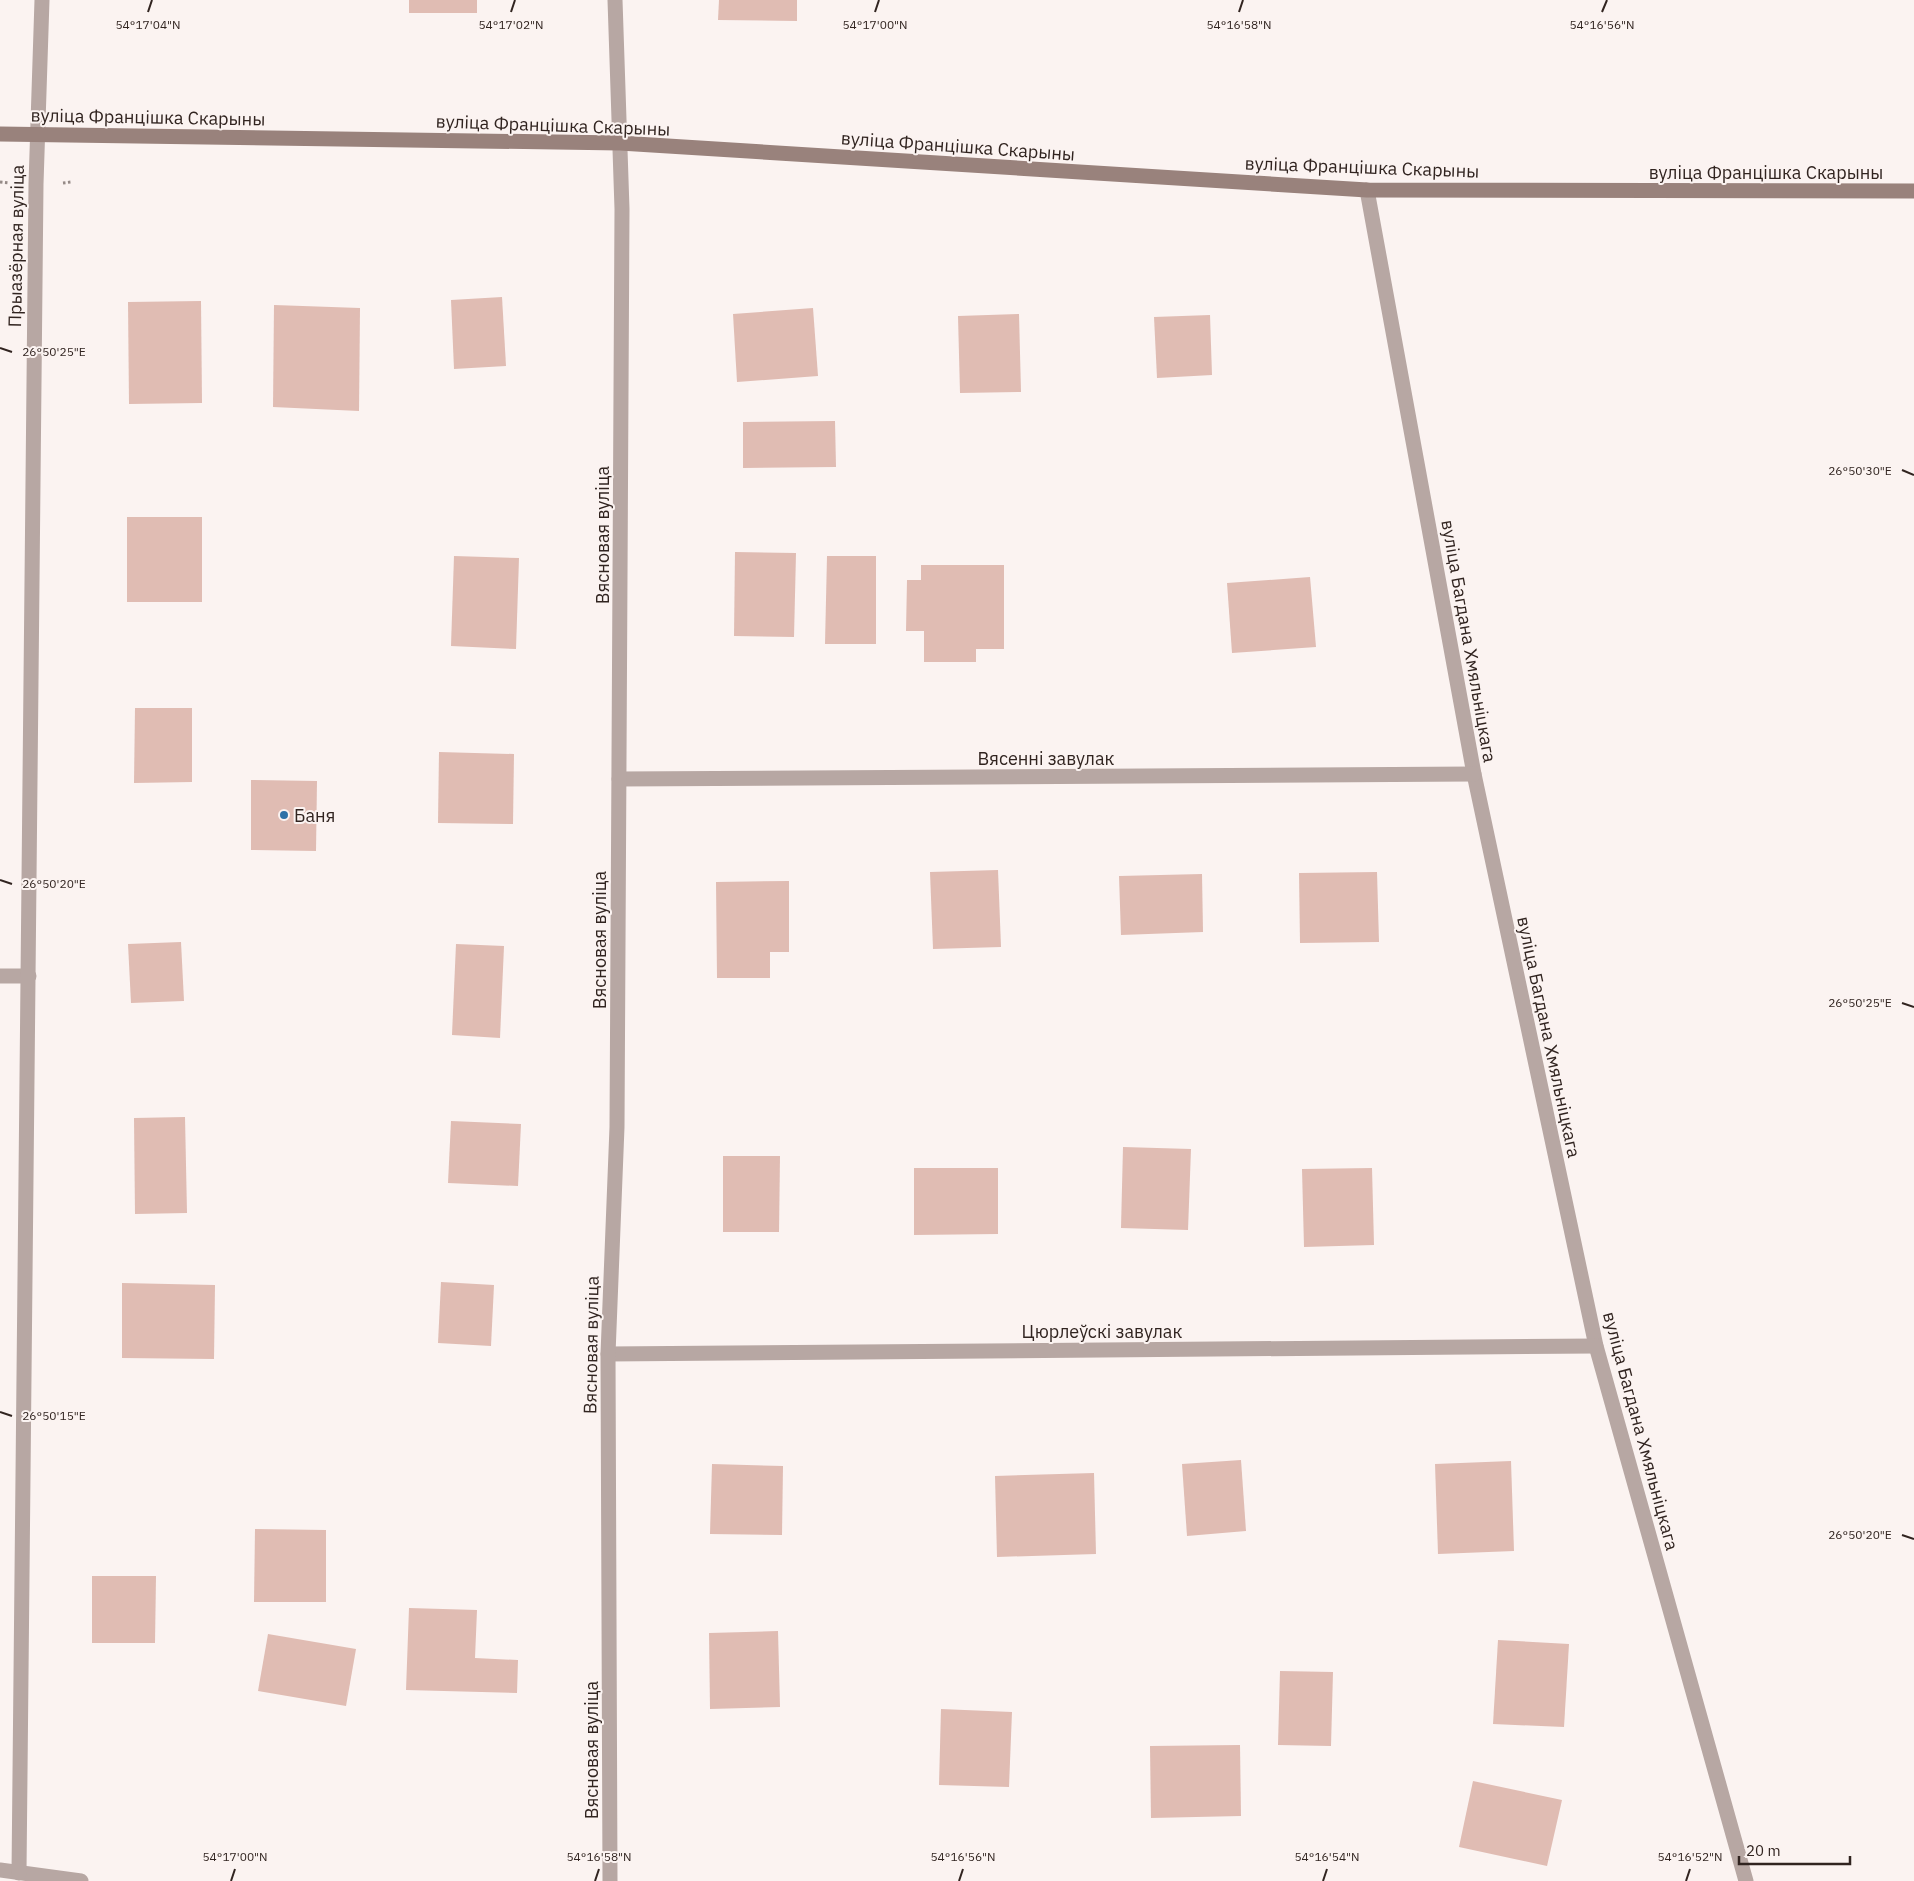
<svg xmlns="http://www.w3.org/2000/svg" width="1914" height="1881" font-family="'IBM Plex Sans',sans-serif">
	<style>
		.building { fill: #e0bcb3 }
		.lines { fill: none; stroke-linecap: round; stroke-linejoin: round }
		.path { stroke: #958a87; stroke-width: 3; stroke-dasharray: 2.5 2.5; stroke-linecap: butt }
		.street { stroke: #b7a7a3; stroke-width: 15 }
		.secondary { stroke: #99827c; stroke-width: 15 }
		.ticks { fill: none; stroke: #312420; stroke-width: 2 }
		.poi-dot { fill: #2e71a7; stroke: #fbf3f1; stroke-width: 2 }
		.labels { text-anchor: middle; dominant-baseline: central; stroke-width: 4; stroke-linejoin: round; paint-order: stroke }
		.street-label { font-size: 18px; fill: #312420; stroke: #fbf3f1 }
		.poi-label { font-size: 18px; fill: #312420; stroke: #fbf3f1; text-anchor: start }
		.ticks-label { font-size: 12px; text-anchor: middle; fill: #312420; stroke: #fbf3f1; stroke-width: 4; stroke-linejoin: round; paint-order: stroke }
	</style>
	<rect width="100%" height="100%" fill="#fbf3f1"/>
	<g class="building">
		<rect x="409" y="0" width="68" height="13"/>
		<path d="M719 0H797V21L718 20Z"/>
		<path d="M502 297 506 366 454 369 451 300Z"/>
		<path d="M201 301 202 403 129 404 128 302Z"/>
		<path d="M274 305 360 308 359 411 273 407Z"/>
		<path d="M813 308 818 376 737 382 733 314Z"/>
		<path d="M1019 314 1021 392 960 393 958 316Z"/>
		<path d="M1210 315 1212 375 1157 378 1154 317Z"/>
		<path d="M835 421 836 467 743 468V422Z"/>
		<rect x="127" y="517" width="75" height="85"/>
		<path d="M735 552 796 553 794 637 734 636Z"/>
		<path d="M454 556 519 558 516 649 451 646Z"/>
		<path d="M827 556H876V644H825Z"/>
		<path d="M921 565H1004V649H976V662H924V631H906L907 580H921Z"/>
		<path d="M1310 577 1316 647 1232 653 1227 583Z"/>
		<path d="M135 708H192V782L134 783Z"/>
		<path d="M439 752 514 754 513 824 438 823Z"/>
		<path d="M251 780 317 781 316 851 251 850Z"/>
		<path d="M998 870 1001 947 933 949 930 872Z"/>
		<path d="M1377 872 1379 942 1300 943 1299 873Z"/>
		<path d="M1202 874 1203 932 1121 935 1119 876Z"/>
		<path d="M789 881V952H770V978H717L716 882Z"/>
		<path d="M181 942 184 1001 131 1003 128 944Z"/>
		<path d="M456 944 504 946 500 1038 452 1035Z"/>
		<path d="M185 1117 187 1213 135 1214 134 1118Z"/>
		<path d="M451 1121 521 1124 518 1186 448 1183Z"/>
		<path d="M1123 1147 1191 1149 1188 1230 1121 1228Z"/>
		<path d="M723 1156H780L779 1232H723Z"/>
		<path d="M914 1168H998V1234L914 1235Z"/>
		<path d="M1372 1168 1374 1245 1304 1247 1302 1169Z"/>
		<path d="M441 1282 494 1285 491 1346 438 1343Z"/>
		<path d="M122 1283 215 1285 214 1359 122 1358Z"/>
		<path d="M1241 1460 1246 1531 1187 1536 1182 1464Z"/>
		<path d="M1511 1461 1514 1551 1438 1554 1435 1464Z"/>
		<path d="M712 1464 783 1466 782 1535 710 1534Z"/>
		<path d="M1094 1473 1096 1554 997 1557 995 1476Z"/>
		<path d="M255 1529 326 1530V1602H254Z"/>
		<path d="M92 1576H156L155 1643H92Z"/>
		<path d="M409 1608 477 1610 475 1658 518 1660 517 1693 406 1690Z"/>
		<path d="M778 1631 780 1707 710 1709 709 1633Z"/>
		<path d="M268 1634 356 1649 346 1706 258 1691Z"/>
		<path d="M1498 1640 1569 1644 1564 1727 1493 1724Z"/>
		<path d="M1280 1671 1333 1672 1331 1746 1278 1745Z"/>
		<path d="M941 1709 1012 1712 1009 1787 939 1785Z"/>
		<path d="M1240 1745 1241 1816 1151 1818 1150 1746Z"/>
		<path d="M1473 1781 1562 1800 1547 1866 1459 1847Z"/>
	</g>
	<g class="lines">
		<g class="path">
			<path d="M0 182 9 183"/>
			<path d="M63 183 71 182"/>
		</g>
		<g class="street">
			<path d="M1367 190 1474 774 1596 1346 1746 1881"/>
			<path d="M619 779 1474 774"/>
			<path d="M0 976H29"/>
			<path d="M608 1354 1596 1346"/>
			<path d="M0 1870 81 1881"/>
			<path d="M19 1873 36 184 42 0"/>
			<path d="M610 1881 608 1354 617 1127 622 209 615 0"/>
		</g>
		<path class="secondary" d="M0 134 620 143 1367 190 1914 191"/>
	</g>
	<path class="ticks" d="M148 12 152 0M511 12 515 0M875 12 879 0M1239 12 1243 0M1602 12 1607 0M0 348 12 352M1902 470 1914 475M0 880 12 884M1902 1003 1914 1007M0 1412 12 1416M1902 1535 1914 1539M231 1881 235 1869M595 1881 599 1869M959 1881 963 1869M1323 1881 1327 1869M1686 1881 1690 1869"/>
	<circle class="poi-dot" cx="284" cy="815" r="5"/>
	<g class="labels">
		<g class="street-label">
			<text transform="translate(148 117) rotate(1)">вуліца Францішка Скарыны</text>
			<text transform="translate(553 125) rotate(2)">вуліца Францішка Скарыны</text>
			<text transform="translate(958 146) rotate(4)">вуліца Францішка Скарыны</text>
			<text transform="translate(1362 167) rotate(2)">вуліца Францішка Скарыны</text>
			<text x="1766" y="172">вуліца Францішка Скарыны</text>
			<text transform="translate(16 246) rotate(-89)">Прыазёрная вуліца</text>
			<text transform="translate(602 535) rotate(-90)">Вясновая вуліца</text>
			<text transform="translate(1469 641) rotate(80)">вуліца Багдана Хмяльніцкага</text>
			<text x="1046" y="758">Вясенні завулак</text>
			<text transform="translate(599 940) rotate(-90)">Вясновая вуліца</text>
			<text transform="translate(1549 1037) rotate(78)">вуліца Багдана Хмяльніцкага</text>
			<text x="1102" y="1331">Цюрлеўскі завулак</text>
			<text transform="translate(591 1345) rotate(-89)">Вясновая вуліца</text>
			<text transform="translate(1641 1431) rotate(75)">вуліца Багдана Хмяльніцкага</text>
			<text transform="translate(591 1750) rotate(-90)">Вясновая вуліца</text>
		</g>
		<g class="poi-label">
			<text x="294" y="815">Баня</text>
		</g>
	</g>
	<g class="ticks-label">
		<text x="148" y="29">54°17'04"N</text>
		<text x="511" y="29">54°17'02"N</text>
		<text x="875" y="29">54°17'00"N</text>
		<text x="1239" y="29">54°16'58"N</text>
		<text x="1602" y="29">54°16'56"N</text>
		<text x="54" y="356">26°50'25"E</text>
		<text x="1860" y="475">26°50'30"E</text>
		<text x="54" y="888">26°50'20"E</text>
		<text x="1860" y="1007">26°50'25"E</text>
		<text x="54" y="1420">26°50'15"E</text>
		<text x="1860" y="1539">26°50'20"E</text>
		<text x="235" y="1861">54°17'00"N</text>
		<text x="599" y="1861">54°16'58"N</text>
		<text x="963" y="1861">54°16'56"N</text>
		<text x="1327" y="1861">54°16'54"N</text>
		<text x="1690" y="1861">54°16'52"N</text>
	</g>
	<path d="M1739 1856v8h111v-8" fill="none" stroke="#312420" stroke-width="2.5"/>
	<text x="1746" y="1856" font-size="15" fill="#312420" stroke="#fbf3f1" stroke-width="4" paint-order="stroke">20 m</text>
</svg>
